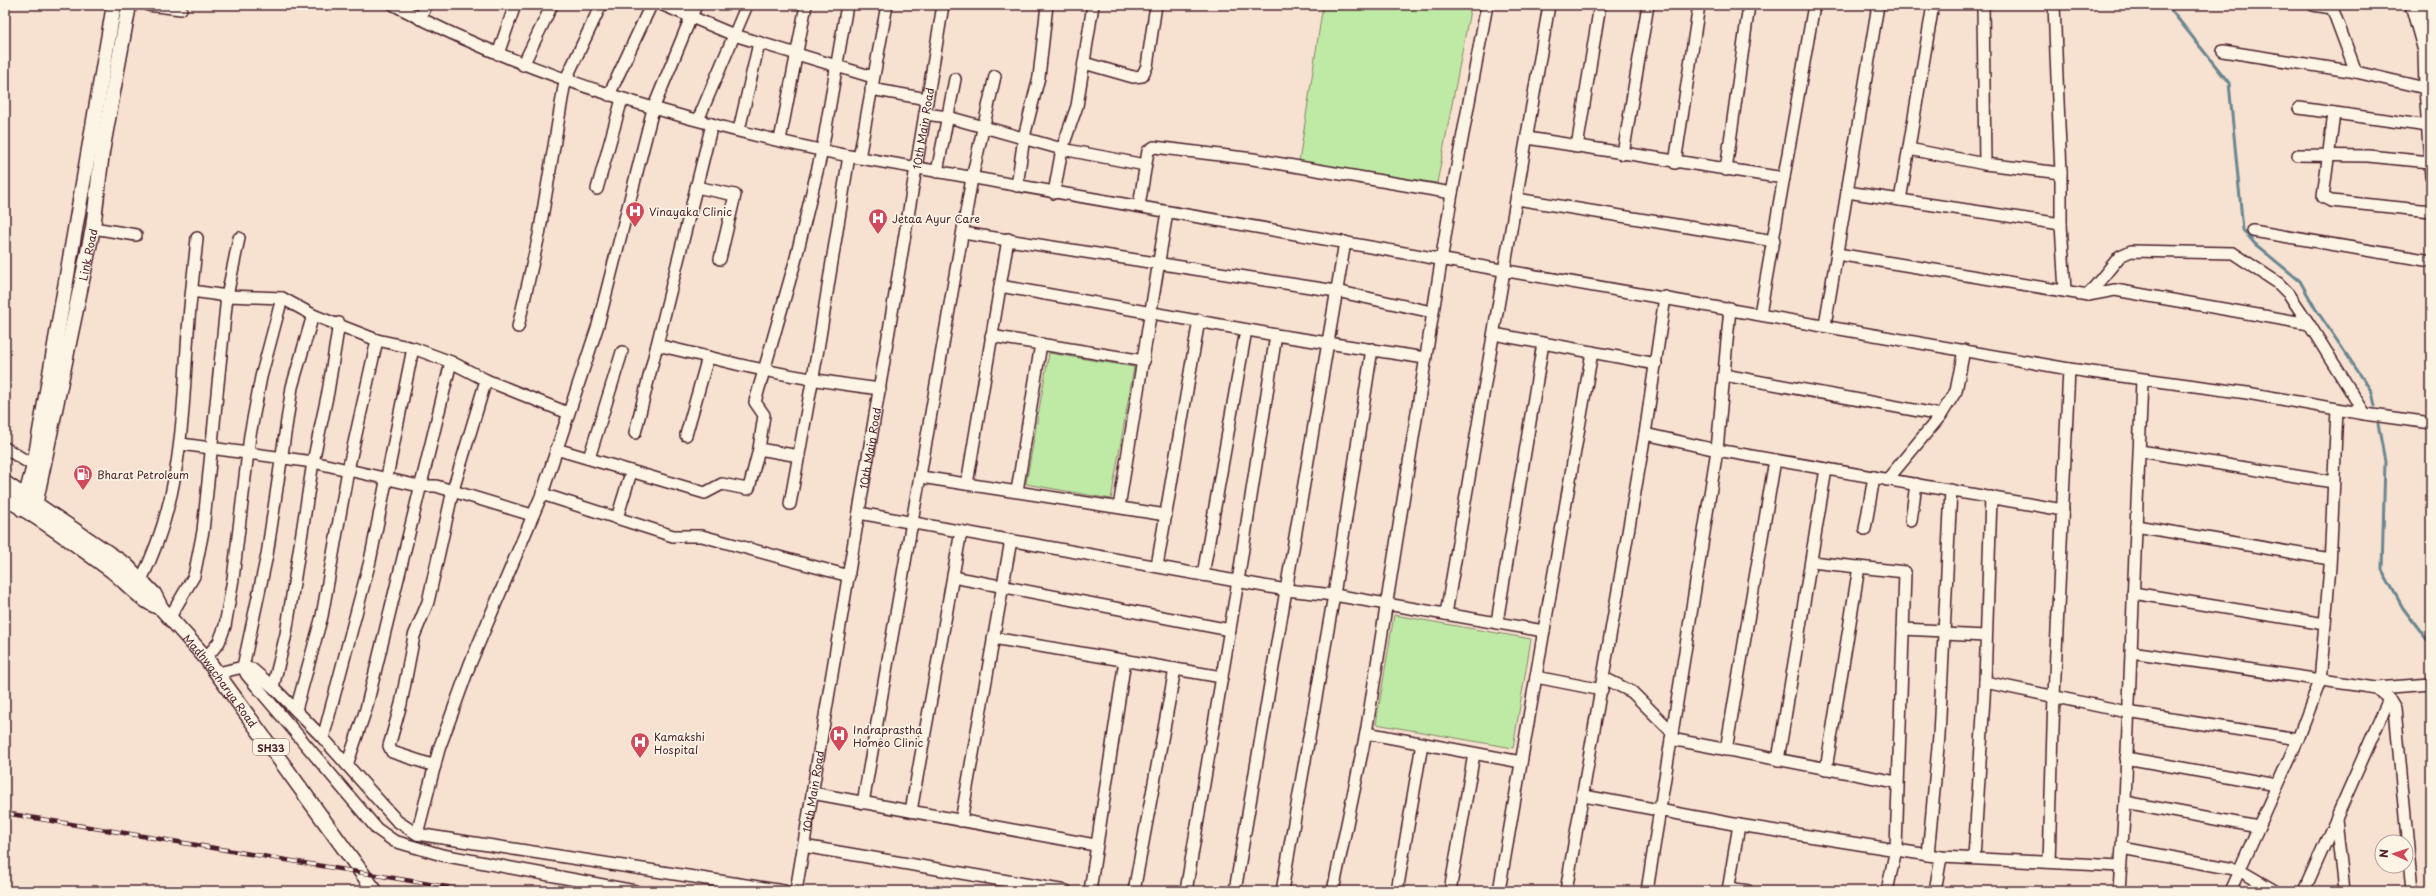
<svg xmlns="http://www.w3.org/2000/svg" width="2436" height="896" font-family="'Playpen Sans',sans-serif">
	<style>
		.green { fill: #bfeaa6; stroke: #848468 }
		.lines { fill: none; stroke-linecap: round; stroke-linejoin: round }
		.stream { stroke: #698792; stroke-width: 3 }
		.minor-casing { stroke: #4a1f2b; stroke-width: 14 }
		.major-casing { stroke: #4a1f2b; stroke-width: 17 }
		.minor { stroke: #fcf5e5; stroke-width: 11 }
		.major { stroke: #fcf5e5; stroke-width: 14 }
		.rail-casing { stroke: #4a1f2b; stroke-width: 4.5 }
		.rail { stroke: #fcf5e5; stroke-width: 3; stroke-dasharray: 9; stroke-linecap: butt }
		.labels { text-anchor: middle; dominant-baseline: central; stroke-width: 3.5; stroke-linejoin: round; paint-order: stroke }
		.shield { fill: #fcf5e5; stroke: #7f5f63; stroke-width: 1 }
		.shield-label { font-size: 10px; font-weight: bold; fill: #4a1f2b }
		.street-label { font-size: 11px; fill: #4a1f2b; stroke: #fcf5e5 }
		.poi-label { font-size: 11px; fill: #4a1f2b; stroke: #fcf5e5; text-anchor: start }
	</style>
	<rect width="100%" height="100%" fill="#f7e1d1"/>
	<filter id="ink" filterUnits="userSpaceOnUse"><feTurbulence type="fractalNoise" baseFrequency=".025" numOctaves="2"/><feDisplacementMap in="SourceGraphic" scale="8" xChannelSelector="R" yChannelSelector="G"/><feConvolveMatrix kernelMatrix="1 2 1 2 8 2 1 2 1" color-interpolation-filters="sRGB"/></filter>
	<g filter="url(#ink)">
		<g class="green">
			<path d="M1323 5H1471L1437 183 1299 162Z"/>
			<path d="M1049 353 1134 367 1111 499 1026 484Z"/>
			<path d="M1394 615 1531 639 1513 748 1376 724Z"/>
		</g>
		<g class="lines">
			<g class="stream">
				<path d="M2167 5 2229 83 2243 230 2255 244 2300 281 2315 308 2372 392 2375 406"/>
				<path d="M2378 424 2385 461 2382 570 2403 608 2431 645"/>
			</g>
			<defs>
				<g id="minor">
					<path d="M148 5 181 9"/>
					<path d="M394 5C537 80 692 124 849 156L2069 369 2247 393 2365 414 2431 423"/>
					<path d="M663 5 734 35 873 77"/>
					<path d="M1983 5 1985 164"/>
					<path d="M2054 5 2061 173"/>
					<path d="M2313 5 2332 8"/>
					<path d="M2331 5 2356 72"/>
					<path d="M2411 5 2424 51 2425 88"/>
					<path d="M2420 5 2431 43"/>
					<path d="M420 19 426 5"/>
					<path d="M2223 51 2356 72 2425 88 2427 116 2431 117"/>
					<path d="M498 54 515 5"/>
					<path d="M1084 63 1133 77 1142 76 1147 66 1156 5"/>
					<path d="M523 65 552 5"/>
					<path d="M871 89 927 99"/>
					<path d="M609 95 651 5"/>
					<path d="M2299 108 2428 126"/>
					<path d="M2334 113 2323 197 2331 201 2431 211"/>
					<path d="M925 114 948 117 1062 149 1145 165"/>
					<path d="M2427 119 2431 177"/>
					<path d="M698 120 747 5"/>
					<path d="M739 130 759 43"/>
					<path d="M1527 138 1784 178"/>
					<path d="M780 140 806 5"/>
					<path d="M1577 147 1600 5"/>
					<path d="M1909 149 1985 164 2061 173V224"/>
					<path d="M1623 154 1648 5"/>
					<path d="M2298 155 2368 156 2430 162"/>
					<path d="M859 158 887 5"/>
					<path d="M1675 163 1699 5"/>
					<path d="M1726 170 1749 5"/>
					<path d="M937 172 955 79"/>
					<path d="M1017 186 1024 137 1039 77 1047 5"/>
					<path d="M696 187 735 195 720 259"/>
					<path d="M597 189 622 99"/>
					<path d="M1847 192 2061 224 2065 291"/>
					<path d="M1054 193 1062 149 1077 106 1093 5"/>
					<path d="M1517 199 1774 241"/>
					<path d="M1900 200 1933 5"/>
					<path d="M1139 206 1148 151 1154 147 1253 159 1452 193"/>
					<path d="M93 228 136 235"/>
					<path d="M2253 231 2431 261"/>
					<path d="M963 233 1336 291 1432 312"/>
					<path d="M1837 254 2088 295 2115 290 2309 324 2365 414"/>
					<path d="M1000 286 1276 335 1425 358"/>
					<path d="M192 291 227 296 282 298 313 315 377 340 413 348 451 362 486 380 453 490 428 602 414 636 401 704 389 746 392 752 435 766"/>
					<path d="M2088 295 2120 256 2131 251 2233 253 2278 283 2289 294 2309 324"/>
					<path d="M1760 314 1814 5"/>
					<path d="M313 315 292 387 267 555 243 667 247 675 377 829 394 841 442 855 635 891"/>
					<path d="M1825 325 1878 5"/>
					<path d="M518 327 539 235 565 81 601 5"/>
					<path d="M1494 334 1656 364"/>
					<path d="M991 336 1144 361"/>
					<path d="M657 345 708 357"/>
					<path d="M1724 375 1941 415"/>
					<path d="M486 380 568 413"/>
					<path d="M635 433 712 124"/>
					<path d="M1645 434 1717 450 2063 510"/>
					<path d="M686 435 708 357C765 372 821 382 880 389"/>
					<path d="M181 444 313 462 419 486H436L532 515"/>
					<path d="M5 448 34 466"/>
					<path d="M556 449 705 493 722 484 747 489 749 488 759 449 764 415 755 402 795 262 822 151 847 5"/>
					<path d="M759 449 799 456"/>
					<path d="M2140 451 2333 482"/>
					<path d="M589 458 622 352"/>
					<path d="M921 477 1166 515"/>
					<path d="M1887 480 1941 415 1956 391 1964 350"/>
					<path d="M967 484 1008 239"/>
					<path d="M1017 491 1041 344"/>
					<path d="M542 494 673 536H702L849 576"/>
					<path d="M790 504 818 349 849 156"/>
					<path d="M1119 507 1167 212"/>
					<path d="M859 513 1286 590 1334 595 1544 631"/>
					<path d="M617 518 629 479"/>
					<path d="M1911 521 1916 484"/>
					<path d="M2136 526 2330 559"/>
					<path d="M1865 529 1874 477"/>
					<path d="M1811 562 1905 572 1896 849 1887 891"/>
					<path d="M1157 566 1199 320"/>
					<path d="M1203 575 1246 330"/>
					<path d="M953 577 1230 630"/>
					<path d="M141 580C182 498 182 421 188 332 190 301 194 270 197 238"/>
					<path d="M2133 593 2325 624"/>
					<path d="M1446 614 1549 5"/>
					<path d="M170 617 194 576 203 531 227 296 239 238"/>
					<path d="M1497 622 1543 343"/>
					<path d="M1903 629 1944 631"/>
					<path d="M1944 634 1986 636"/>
					<path d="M993 638 1222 677"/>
					<path d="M2131 652 2376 688 2389 699 2395 709 2412 891"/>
					<path d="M206 658 219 642 225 626 233 579 250 435 261 377 282 298"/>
					<path d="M218 673 243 667 252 669 273 687 323 738 397 821 417 834 784 891"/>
					<path d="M1536 677 1602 690"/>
					<path d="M1604 678 1632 692 1672 732"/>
					<path d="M1985 682 2127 712 2298 739"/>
					<path d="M273 687 286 634 313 462 328 392 339 323"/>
					<path d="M2376 688 2431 684"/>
					<path d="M296 710 322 616 348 470 377 340"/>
					<path d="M1366 733 1521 762"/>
					<path d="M323 738 370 561 413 348"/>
					<path d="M1671 739 1896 782"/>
					<path d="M1726 750 1775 460"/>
					<path d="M2126 758 2277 785"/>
					<path d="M1778 760 1826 469"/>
					<path d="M347 765 366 709 451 362"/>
					<path d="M1826 769 1859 567"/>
					<path d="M812 793 1095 845"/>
					<path d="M1584 796 1739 825 1941 857 2120 866"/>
					<path d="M2125 802 2258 827"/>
					<path d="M863 803 972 178 995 76"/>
					<path d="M911 811 961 531"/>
					<path d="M2336 820 2344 891"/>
					<path d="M961 821 1011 540"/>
					<path d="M417 834 439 749 470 664 542 494 598 325 653 109 696 5"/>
					<path d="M803 846 1066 891"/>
					<path d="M2122 848 2239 870 2275 891"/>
					<path d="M1928 855 1939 736 1951 490"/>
					<path d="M1974 858 1985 682 1991 497"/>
					<path d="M2049 862 2054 696 2069 369"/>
					<path d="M1728 888 1748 891"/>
					<path id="s1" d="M796 891 943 5"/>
					<path d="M1090 891 1125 660"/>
					<path d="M1134 891 1175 669"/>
					<path d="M1186 891 1238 581 1276 335"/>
					<path d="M1235 891 1345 242"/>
					<path d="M1282 891 1334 595 1372 349"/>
					<path d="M1333 891 1366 733 1452 193 1487 5"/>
					<path d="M1397 891 1422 744"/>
					<path d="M1450 891 1474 754"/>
					<path d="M1499 891 1592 352"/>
					<path d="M1566 891 1645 434 1665 297"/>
					<path d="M1647 891 1717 450 1730 308"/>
					<path d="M1728 891 1739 825"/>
					<path d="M1935 891 1941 857"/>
					<path d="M2119 891 2125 802 2142 380"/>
					<path d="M2230 891 2298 739 2320 681 2330 567 2337 409"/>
					<path d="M2304 891 2389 699"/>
				</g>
				<g id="major">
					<path id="s2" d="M5 483 126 565 154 594 161 608 206 658 375 891"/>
					<path d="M5 498C43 520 77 545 112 571 128 584 142 602 161 608"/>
					<path d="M22 509 34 466 114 5"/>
					<path id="s3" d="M33 515 93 228 102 152 129 5"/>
				</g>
			</defs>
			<use href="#minor" class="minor-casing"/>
			<use href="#major" class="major-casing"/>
			<use href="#minor" class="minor"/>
			<use href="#major" class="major"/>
			<defs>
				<path id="rail" d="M5 813 471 891"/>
			</defs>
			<use href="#rail" class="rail-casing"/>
			<use href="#rail" class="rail"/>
		</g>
	</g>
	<defs>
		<symbol id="hospital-pin" viewBox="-11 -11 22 30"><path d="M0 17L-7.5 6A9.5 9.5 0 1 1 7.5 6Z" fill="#d1495b" stroke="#fcf5e5"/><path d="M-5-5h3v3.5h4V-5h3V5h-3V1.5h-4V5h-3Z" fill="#fff"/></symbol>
		<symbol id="fuel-pin" viewBox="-11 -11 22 30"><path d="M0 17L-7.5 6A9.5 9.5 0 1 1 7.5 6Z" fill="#d1495b" stroke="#fcf5e5"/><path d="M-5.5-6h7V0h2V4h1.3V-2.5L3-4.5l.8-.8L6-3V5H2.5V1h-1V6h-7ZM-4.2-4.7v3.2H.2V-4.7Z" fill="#fff"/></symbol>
	</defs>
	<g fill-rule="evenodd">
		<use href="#hospital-pin" x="624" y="200" width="22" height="30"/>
		<use href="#hospital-pin" x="867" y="207" width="22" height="30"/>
		<use href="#fuel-pin" x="72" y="463" width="22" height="30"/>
		<use href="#hospital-pin" x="828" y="724" width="22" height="30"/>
		<use href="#hospital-pin" x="629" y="731" width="22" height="30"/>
	</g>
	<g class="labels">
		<rect class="shield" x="253" y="739" width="36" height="16" rx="3"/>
		<g class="shield-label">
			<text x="271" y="747">SH33</text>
		</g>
		<g class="street-label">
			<text stroke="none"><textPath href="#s1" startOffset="773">10th Main Road</textPath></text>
			<text stroke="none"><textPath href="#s3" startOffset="266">Link Road</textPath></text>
			<text stroke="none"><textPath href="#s1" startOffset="449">10th Main Road</textPath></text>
			<text stroke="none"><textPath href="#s2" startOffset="296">Madhwacharya Road</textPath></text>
			<text stroke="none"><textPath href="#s1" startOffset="101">10th Main Road</textPath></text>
		</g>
		<g class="poi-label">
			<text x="649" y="211">Vinayaka Clinic</text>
			<text x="892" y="218">Jetaa Ayur Care</text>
			<text x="97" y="474">Bharat Petroleum</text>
			<text x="853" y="729">Indraprastha<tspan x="853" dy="13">Homeo Clinic</tspan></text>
			<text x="654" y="736">Kamakshi<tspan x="654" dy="13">Hospital</tspan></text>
		</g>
	</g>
	<rect width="2436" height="896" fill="none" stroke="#fcf5e5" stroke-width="20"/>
	<rect x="10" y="10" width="2416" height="876" fill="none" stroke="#4a1f2b" stroke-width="1.5" filter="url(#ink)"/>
	<g transform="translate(2394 854) rotate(273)"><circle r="19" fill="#fcf5e5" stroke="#b59f9b"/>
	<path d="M0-3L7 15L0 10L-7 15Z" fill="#d1495b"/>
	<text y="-6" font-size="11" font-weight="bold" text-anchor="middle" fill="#4a1f2b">N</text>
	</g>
</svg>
